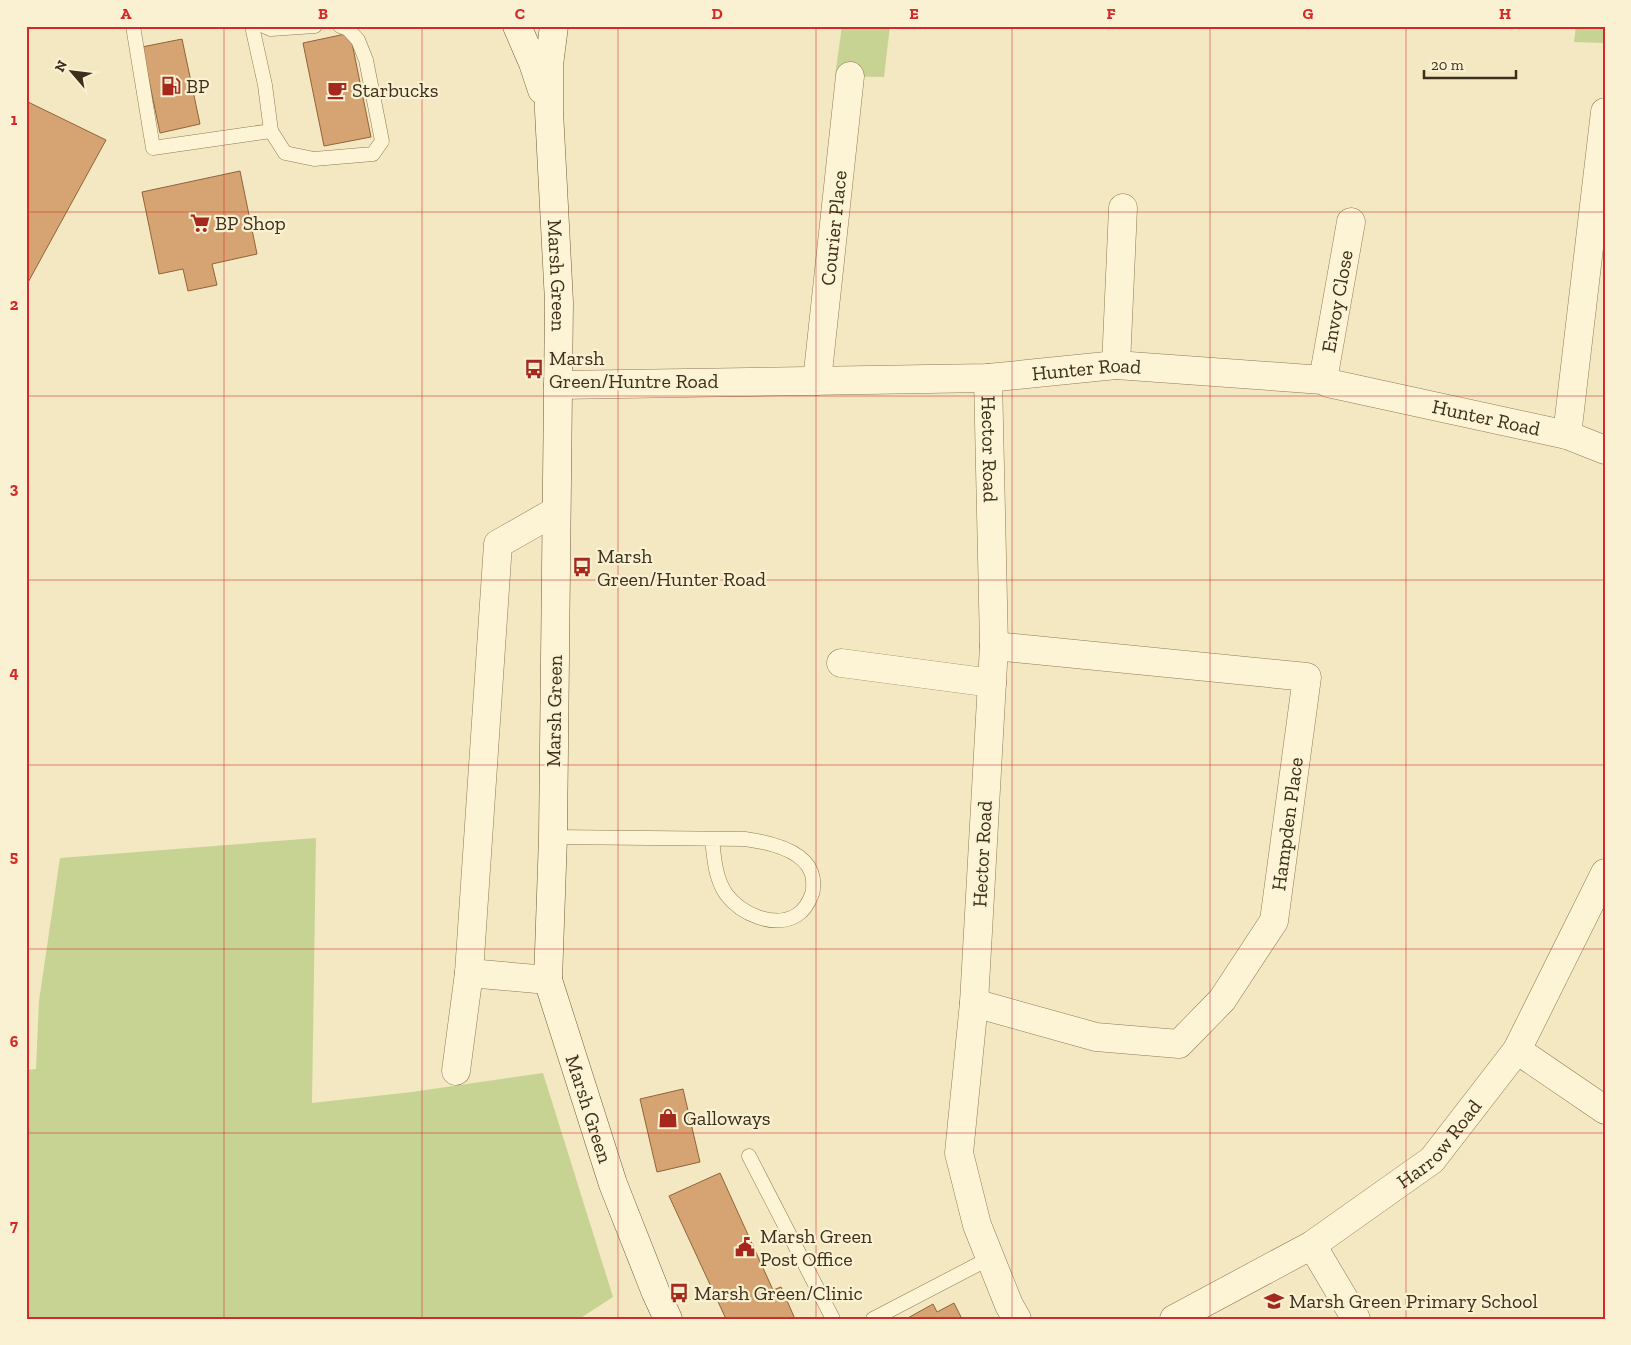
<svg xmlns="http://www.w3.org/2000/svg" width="1631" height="1345" font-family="'Zilla Slab',serif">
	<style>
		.green { fill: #c6d393 }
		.building { fill: #d6a472; stroke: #916339 }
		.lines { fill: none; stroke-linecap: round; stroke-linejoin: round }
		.lane-casing { stroke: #8f7956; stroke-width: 15 }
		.street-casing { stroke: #8f7956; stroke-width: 29 }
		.secondary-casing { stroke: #715a39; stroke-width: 29 }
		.lane { stroke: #fdf4d5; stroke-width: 14 }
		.street { stroke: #fdf4d5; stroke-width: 28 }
		.secondary { stroke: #fdf4d5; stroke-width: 28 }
		.grid { fill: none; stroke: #d62828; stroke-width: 1; stroke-opacity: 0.55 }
		.labels { text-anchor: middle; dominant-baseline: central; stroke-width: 4.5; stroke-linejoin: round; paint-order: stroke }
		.poi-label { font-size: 20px; fill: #3d2f1c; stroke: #f9f1d1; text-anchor: start }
		.street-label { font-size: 20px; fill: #3d2f1c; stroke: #f9f1d1 }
		.neatline { fill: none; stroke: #d62828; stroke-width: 2 }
		.grid-label { font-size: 16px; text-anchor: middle; font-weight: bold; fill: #d62828 }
	</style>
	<rect width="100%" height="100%" fill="#f3e8c1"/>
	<g class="green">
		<path d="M842 26H890L884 77 835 76Z"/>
		<path d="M1576 26H1605V43L1574 42Z"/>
		<path d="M316 838 312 1103 412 1092 543 1073 613 1297 579 1319H26V1070L36 1069 39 1001 60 858Z"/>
	</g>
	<g class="building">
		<path d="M350 33 371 137 324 146 303 43Z"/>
		<path d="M182 39 200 124 160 133 142 47Z"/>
		<path d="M26 101 106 140 26 286Z"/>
		<path d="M240 171 257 254 212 264 217 285 188 291 183 269 159 274 142 192Z"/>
		<path d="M683 1089 700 1162 657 1172 640 1099Z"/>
		<path d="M720 1173 773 1290 781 1287 795 1319H726L669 1196Z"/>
		<path d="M954 1303 962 1319H906L933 1304 937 1312Z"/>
	</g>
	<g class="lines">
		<defs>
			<g id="lane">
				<path d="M133 26 153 148 271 131 265 85 252 26"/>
				<path d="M264 26 271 29 315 26"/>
				<path d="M271 131 285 153 314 159 373 154 382 141 366 60 358 40 348 29 340 26"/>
				<path d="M553 837 745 839C767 842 809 850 813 879 813 884 814 889 812 894 809 902 805 910 797 915 774 929 741 914 726 894 715 878 714 857 712 839"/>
				<path d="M749 1156 833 1319"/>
				<path d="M873 1319 990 1258"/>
			</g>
			<g id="street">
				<path d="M1116 365 1123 208"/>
				<path id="s1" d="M988 378 994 646 974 1003 959 1153 977 1225 1009 1305 1017 1319"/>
				<path id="s2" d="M1323 380 1351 222"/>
				<path id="s3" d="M817 381 850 76"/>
				<path id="s4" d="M558 385 988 378 1116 365 1323 380 1328 383 1567 435 1605 450"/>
				<path d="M1567 435 1605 112"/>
				<path d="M841 663 992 683"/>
				<path d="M548 980 469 973 498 544 556 511"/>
				<path id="s5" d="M974 1003 1096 1037 1179 1044 1222 1000 1274 921 1307 677 994 646"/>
				<path d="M1517 1050 1605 1110"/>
				<path d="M456 1071 469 973"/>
				<path d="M1312 1245 1356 1319"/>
				<path id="s6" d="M1174 1319 1312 1245 1432 1160 1517 1050 1605 873"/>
			</g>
			<g id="secondary">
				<path d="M517 26 533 63 542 90"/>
				<path id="s7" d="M554 26 549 65V111L559 302 553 837 548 980 613 1184 656 1293 668 1319"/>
			</g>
		</defs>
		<use href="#lane" class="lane-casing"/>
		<use href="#street" class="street-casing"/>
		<use href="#secondary" class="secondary-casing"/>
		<use href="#lane" class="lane"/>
		<use href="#street" class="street"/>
		<use href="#secondary" class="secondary"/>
	</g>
	<path class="grid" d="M224 26V1319M422 26V1319M618 26V1319M816 26V1319M1012 26V1319M1210 26V1319M1406 26V1319M26 212H1605M26 396H1605M26 580H1605M26 765H1605M26 949H1605M26 1133H1605"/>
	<defs>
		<symbol id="fuel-bare" viewBox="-9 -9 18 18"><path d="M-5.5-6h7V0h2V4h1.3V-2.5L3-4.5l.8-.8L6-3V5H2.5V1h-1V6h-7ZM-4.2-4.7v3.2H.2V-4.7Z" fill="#a5281e" stroke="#f9f1d1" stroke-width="2.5" paint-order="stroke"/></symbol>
		<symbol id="cafe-bare" viewBox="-9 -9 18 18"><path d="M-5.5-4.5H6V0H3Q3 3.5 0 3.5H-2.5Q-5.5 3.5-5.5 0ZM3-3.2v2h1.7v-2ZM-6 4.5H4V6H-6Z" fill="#a5281e" stroke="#f9f1d1" stroke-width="2.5" paint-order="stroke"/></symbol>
		<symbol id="supermarket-bare" viewBox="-9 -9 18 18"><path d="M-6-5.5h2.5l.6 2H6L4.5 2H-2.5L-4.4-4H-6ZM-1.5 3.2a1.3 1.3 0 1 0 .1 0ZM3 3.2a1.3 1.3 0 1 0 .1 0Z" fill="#a5281e" stroke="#f9f1d1" stroke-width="2.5" paint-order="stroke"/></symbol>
		<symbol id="bus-bare" viewBox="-9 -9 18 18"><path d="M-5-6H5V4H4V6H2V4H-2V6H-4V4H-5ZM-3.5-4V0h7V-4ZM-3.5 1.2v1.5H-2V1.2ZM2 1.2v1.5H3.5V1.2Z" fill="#a5281e" stroke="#f9f1d1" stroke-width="2.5" paint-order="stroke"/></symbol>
		<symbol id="shop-bare" viewBox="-9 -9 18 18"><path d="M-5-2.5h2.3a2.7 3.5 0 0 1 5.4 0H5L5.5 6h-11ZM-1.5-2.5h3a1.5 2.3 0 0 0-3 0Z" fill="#a5281e" stroke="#f9f1d1" stroke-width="2.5" paint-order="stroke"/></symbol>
		<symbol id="civic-bare" viewBox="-9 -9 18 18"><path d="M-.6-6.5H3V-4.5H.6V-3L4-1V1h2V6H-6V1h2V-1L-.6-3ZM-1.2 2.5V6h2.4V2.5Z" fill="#a5281e" stroke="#f9f1d1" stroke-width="2.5" paint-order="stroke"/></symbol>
		<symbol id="school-bare" viewBox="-9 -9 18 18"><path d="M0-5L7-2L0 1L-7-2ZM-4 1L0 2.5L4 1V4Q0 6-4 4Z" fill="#a5281e" stroke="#f9f1d1" stroke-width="2.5" paint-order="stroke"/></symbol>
	</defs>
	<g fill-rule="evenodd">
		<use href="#fuel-bare" x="157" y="72" width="28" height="28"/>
		<use href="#cafe-bare" x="323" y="76" width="28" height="28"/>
		<use href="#supermarket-bare" x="186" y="209" width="28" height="28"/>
		<use href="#bus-bare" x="520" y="355" width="28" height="28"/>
		<use href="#bus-bare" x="568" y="553" width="28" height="28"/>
		<use href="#shop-bare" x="654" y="1104" width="28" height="28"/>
		<use href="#civic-bare" x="731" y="1233" width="28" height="28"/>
		<use href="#bus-bare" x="665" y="1279" width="28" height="28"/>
		<use href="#school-bare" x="1260" y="1287" width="28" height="28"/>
	</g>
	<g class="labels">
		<g class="poi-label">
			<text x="186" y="86">BP</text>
			<text x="352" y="90">Starbucks</text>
			<text x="215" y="223">BP Shop</text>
			<text x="549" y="358">Marsh<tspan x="549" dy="23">Green/Huntre Road</tspan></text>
			<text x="597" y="556">Marsh<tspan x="597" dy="23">Green/Hunter Road</tspan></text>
			<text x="683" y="1118">Galloways</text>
			<text x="760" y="1236">Marsh Green<tspan x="760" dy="23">Post Office</tspan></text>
			<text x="694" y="1293">Marsh Green/Clinic</text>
			<text x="1289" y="1301">Marsh Green Primary School</text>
		</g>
		<g class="street-label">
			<text stroke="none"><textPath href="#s3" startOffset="154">Courier Place</textPath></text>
			<text stroke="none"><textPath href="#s7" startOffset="250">Marsh Green</textPath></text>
			<text stroke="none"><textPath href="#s2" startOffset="80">Envoy Close</textPath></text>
			<text stroke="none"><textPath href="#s4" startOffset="529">Hunter Road</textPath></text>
			<text stroke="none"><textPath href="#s4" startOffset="934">Hunter Road</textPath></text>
			<text stroke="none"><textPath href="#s1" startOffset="71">Hector Road</textPath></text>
			<text transform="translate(554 711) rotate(-89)">Marsh Green</text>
			<text stroke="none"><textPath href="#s5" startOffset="464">Hampden Place</textPath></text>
			<text transform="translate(982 854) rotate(-87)">Hector Road</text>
			<text stroke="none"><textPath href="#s7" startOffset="1090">Marsh Green</textPath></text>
			<text stroke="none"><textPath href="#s6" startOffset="320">Harrow Road</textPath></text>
		</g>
	</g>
	<rect width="1631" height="1345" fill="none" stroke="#f9f1d1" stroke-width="55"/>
	<g transform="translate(72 72) rotate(298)" stroke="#f9f1d1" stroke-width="4" paint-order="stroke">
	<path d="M0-4L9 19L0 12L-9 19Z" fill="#3d2f1c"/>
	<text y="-8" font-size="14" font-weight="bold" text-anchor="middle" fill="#3d2f1c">N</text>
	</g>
	<path d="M1424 70v8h92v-8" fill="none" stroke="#3d2f1c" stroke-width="2.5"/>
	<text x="1431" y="70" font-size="15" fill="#3d2f1c" stroke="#f9f1d1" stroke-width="4" paint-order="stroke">20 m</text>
	<rect x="28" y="28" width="1576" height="1290" class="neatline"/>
	<g class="grid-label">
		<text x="126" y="19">A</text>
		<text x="323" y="19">B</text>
		<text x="520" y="19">C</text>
		<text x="717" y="19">D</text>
		<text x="914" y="19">E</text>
		<text x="1111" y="19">F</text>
		<text x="1308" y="19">G</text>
		<text x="1505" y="19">H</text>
		<text x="14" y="125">1</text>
		<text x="14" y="310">2</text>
		<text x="14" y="494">3</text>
		<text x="14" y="678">4</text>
		<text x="14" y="862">5</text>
		<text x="14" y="1047">6</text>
		<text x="14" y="1231">7</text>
	</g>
</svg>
